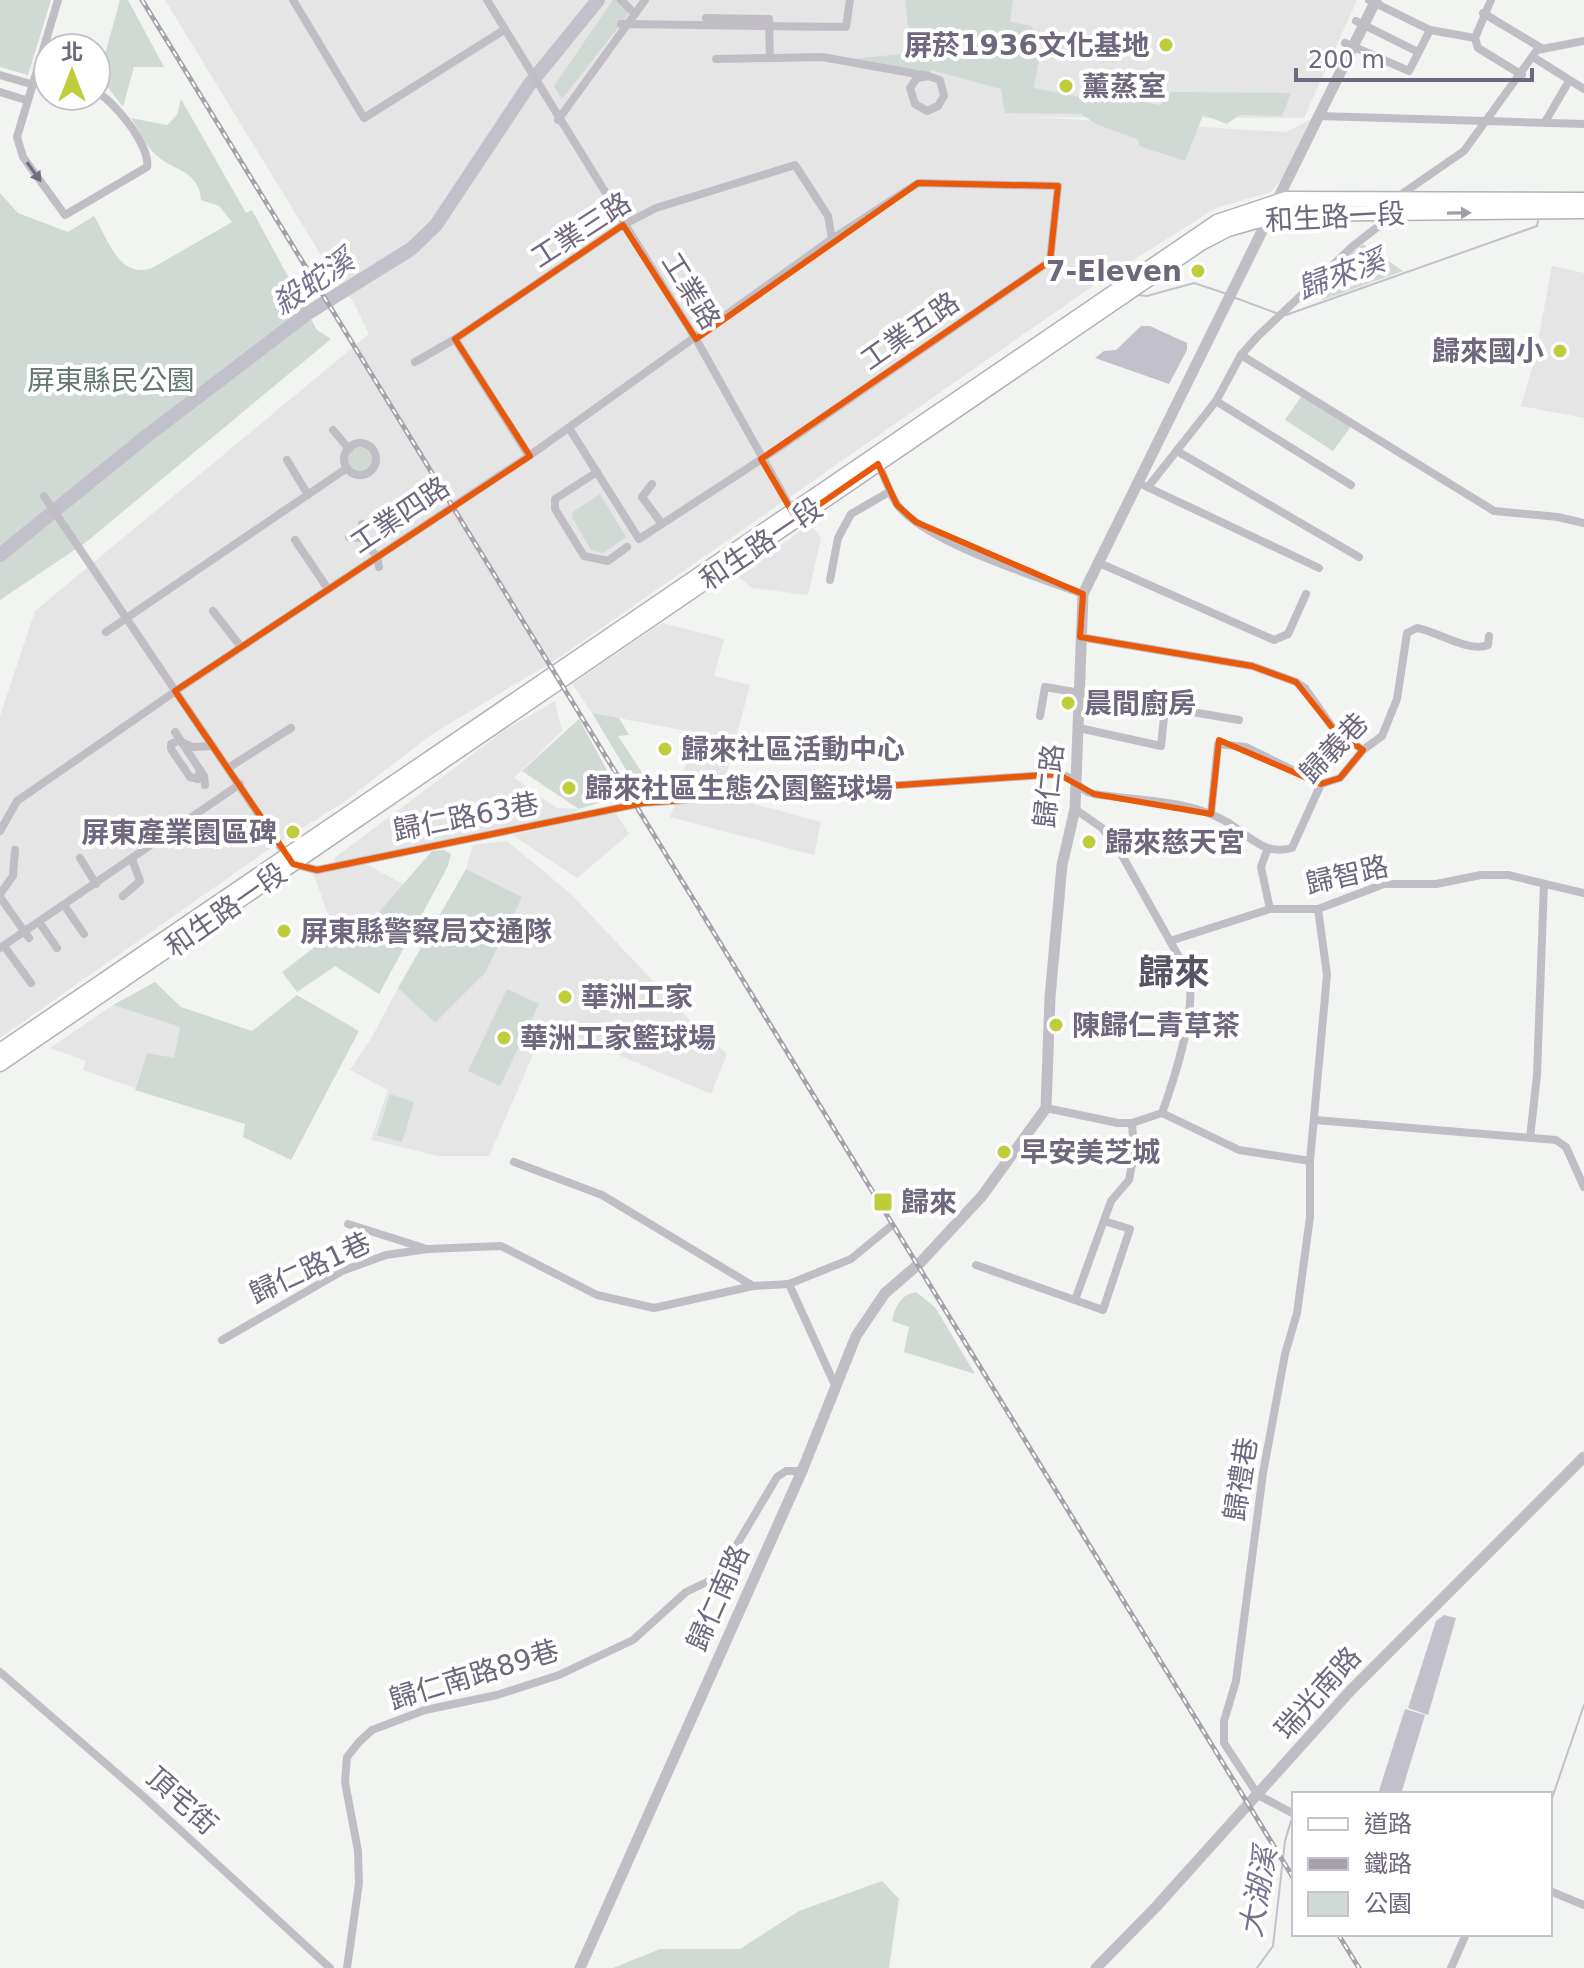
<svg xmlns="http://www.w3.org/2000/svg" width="1584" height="1968" font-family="'DejaVu Sans','Noto Sans TC',sans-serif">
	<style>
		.built { fill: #e4e5e4 }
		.green { fill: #d1d9d5 }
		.water { fill: #c2c0cb }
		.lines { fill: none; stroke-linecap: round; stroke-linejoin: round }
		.stream { stroke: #c2c0cb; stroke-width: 2 }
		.river { stroke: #c2c0cb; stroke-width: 14 }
		.primary-casing { stroke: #b4b2b8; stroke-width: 17 }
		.minor { stroke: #c0bec4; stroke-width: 8 }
		.tertiary { stroke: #c0bec4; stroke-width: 11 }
		.primary { stroke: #fff; stroke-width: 14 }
		.rail-casing { stroke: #a5a2ab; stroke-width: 5 }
		.rail { stroke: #fff; stroke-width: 2; stroke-dasharray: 6; stroke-linecap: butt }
		.oneway { fill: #726b82 }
		.oneway2 { fill: #a19cab }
		.marked { fill: none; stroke: #e8590c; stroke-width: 6; stroke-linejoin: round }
		.poi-dot { fill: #becd39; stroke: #fff; stroke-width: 3 }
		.labels { text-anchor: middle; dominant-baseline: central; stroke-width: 8; stroke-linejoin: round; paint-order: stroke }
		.poi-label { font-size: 28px; font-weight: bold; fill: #6e677e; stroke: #fff; text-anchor: start }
		.street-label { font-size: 28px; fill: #6e677e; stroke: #fff }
		.park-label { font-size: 28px; fill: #657771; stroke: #fff }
		.water-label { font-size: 30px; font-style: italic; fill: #77728f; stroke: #fff }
		.district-label { font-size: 36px; font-weight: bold; fill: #595465; stroke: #fff }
	</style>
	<rect width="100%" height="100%" fill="#f2f4f1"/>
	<g class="built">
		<path d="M165 0H1357L1304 118 1033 117 1286 132 1311 119 1284 176 1271 192 1216 208 1103 279 557 659 431 735 344 802 272 847 0 1038V716L35 611 369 334 353 301 341 288Z"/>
		<path d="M1552 266 1584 273V418L1521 406 1534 362Z"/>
		<path d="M813 527 821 538 808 595 752 588 738 576 803 529Z"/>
		<path d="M662 623 724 639 714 676 750 685 721 795 821 822 814 855 670 817 680 790 693 732 592 713 572 684Z"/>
		<path d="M555 701 562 731 514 778 557 808 579 809 569 816 337 864 333 859 505 730Z"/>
		<path d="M615 812 629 834 577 878 512 835Z"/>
		<path d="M507 841 571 894 700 1031 714 1038V1042L727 1054 711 1094 578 1038 553 1019 541 1036 489 1156H439L371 1140 388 1090 350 1070 372 1037 398 988 435 1023 522 897 466 869 473 845Z"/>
		<path d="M362 862 405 885 347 949 338 941 313 873Z"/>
		<path d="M113 1005 180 1027 174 1059 147 1053 135 1088 83 1070 86 1061 50 1048Z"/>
	</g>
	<g class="green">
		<path d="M0 0H51L28 75 0 67Z"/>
		<path d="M120 0H128L164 67H134L123 107 99 76Z"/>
		<path d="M613 0H621L631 11 562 99 554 86Z"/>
		<path d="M905 0H1013L1010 22 1032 26 1039 60 1034 88 1095 100 1110 96 1160 105 1171 92 1291 93 1282 116 1239 115 1227 124 1203 115 1185 161 1139 146V140L1096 124 1081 114 1005 113 1001 89 931 70 928 76 843 60 911 53Z"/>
		<path d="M181 99 246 213 252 210 317 330 331 339 85 543 0 600V193L18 213 68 232 94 216C109 241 119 279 152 268L232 222 219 206 201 200C199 171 175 171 157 156 146 147 139 130 131 118L167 125 177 115Z"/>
		<path d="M1363 244 1403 271 1323 300 1309 290 1325 277 1342 291 1372 276 1346 257Z"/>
		<path d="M1303 394 1352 425 1333 451 1285 420Z"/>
		<circle cx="360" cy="459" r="16"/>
		<path d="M600 494 626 537 603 553 591 550 572 517 573 512Z"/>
		<path d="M592 713 619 718 629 735 618 736 656 794 643 798Z"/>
		<path d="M579 719 621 796 579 809 522 771Z"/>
		<path d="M444 850 451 854 448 866 379 994 335 966 297 992 282 972 332 934 347 949 432 851Z"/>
		<path d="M466 869 522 897 485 973 435 1023 398 988Z"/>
		<path d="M155 982 181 1007 252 1031 297 995 359 1031 291 1160 243 1137 245 1124 135 1090 147 1053 174 1058 180 1027 113 1005Z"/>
		<path d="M507 989 539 1004 500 1086 468 1071Z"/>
		<path d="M390 1094 414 1102 402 1142 377 1135Z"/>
		<path d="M916 1292 935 1307 975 1374 904 1352 909 1327 892 1321C896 1306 900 1295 916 1292Z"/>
		<path d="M882 1881 899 1899 889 1968H613L660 1949H740L799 1911Z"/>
	</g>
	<g class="water">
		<path d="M1141 326H1150L1187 343V350L1169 384 1095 358 1104 351 1116 350Z"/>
		<path d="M1444 1615 1456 1618 1428 1715 1408 1708 1436 1621Z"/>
		<path d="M1405 1709 1425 1715 1401 1794H1378Z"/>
	</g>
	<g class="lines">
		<g class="stream">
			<path d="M1112 274 1120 282"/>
			<path d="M1138 295 1147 296 1194 283 1227 294"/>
			<path d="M1233 297 1276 313"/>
			<path d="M1286 315 1537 226 1538 221"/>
			<path d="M1550 1804 1584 1705"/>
			<path d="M1257 1968 1273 1946 1285 1841 1291 1821"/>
		</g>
		<path class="river" d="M0 555 144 438 308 313 411 249 436 225 529 85 598 0"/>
		<defs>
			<g id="primary">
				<path d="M0 1051 1217 222 1286 199 1584 200"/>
				<path d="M0 1064 1201 243 1228 229 1281 214 1584 211"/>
			</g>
		</defs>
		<use href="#primary" class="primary-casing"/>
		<g class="minor">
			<path d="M58 0 17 137 23 157 65 215 147 167C151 147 114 100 96 92"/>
			<path d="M293 0 364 118 504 30"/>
			<path d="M487 0 700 346 794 514"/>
			<path d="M621 0 635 14"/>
			<path d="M1369 0 1430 30 1475 38"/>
			<path d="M1491 0 1475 38 1478 48 1522 75"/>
			<path d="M1483 13 1543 49"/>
			<path d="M706 18 769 19 770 58"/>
			<path d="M1356 21 1418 52"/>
			<path d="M621 24 846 27 850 0"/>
			<path d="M1345 43 1409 71 1430 30"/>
			<path d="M1533 57 1584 89"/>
			<path d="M716 59 822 57 928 76 940 80 944 96 938 106 927 111 915 104 910 88 917 78 928 76"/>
			<path d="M0 75 31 84"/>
			<path d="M31 84 48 80"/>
			<path d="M0 92 26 100"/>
			<path d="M1318 116 1584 124"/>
			<path d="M558 120 645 0"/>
			<path d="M1545 122 1569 81"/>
			<path d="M1396 198 1464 151 1537 50 1584 41"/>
			<path d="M1241 355 1494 511 1558 517 1584 523"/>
			<path d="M415 362 455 339"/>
			<path d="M1216 401 1351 485"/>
			<path d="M333 430 349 449"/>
			<circle cx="360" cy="459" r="16"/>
			<path d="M1177 451 1359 557"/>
			<path d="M529 456 455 339 623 225 656 208 795 165 828 216 832 239"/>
			<path d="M287 460 308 495"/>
			<path d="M877 462C886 477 888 493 899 507 930 544 1036 576 1083 594"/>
			<path d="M597 472 555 499V509L584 556 608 561 627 547"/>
			<path d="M652 484 642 497 662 524"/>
			<path d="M1145 486 1319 568"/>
			<path d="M1148 487 1216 401 1241 355 1257 337 1353 246 1393 215"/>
			<path d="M44 496 286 855 293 864 317 870 643 803 1058 774C1075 775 1078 791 1094 794 1138 801 1188 799 1227 822 1250 836 1264 856 1292 848L1321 784 1340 778 1363 750 1382 736 1397 699 1407 633 1417 628C1436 631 1470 653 1488 645L1489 636"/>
			<path d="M349 537 362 538V524"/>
			<path d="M362 538 377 557 379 567"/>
			<path d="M295 540 328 589"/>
			<path d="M1097 562 1274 640 1288 634 1306 594"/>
			<path d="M830 580 838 538 851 514 889 492"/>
			<path d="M213 611 241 647"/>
			<path d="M106 632 347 468"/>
			<path d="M1080 637 1252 666 1296 682 1305 688 1335 731 1363 750"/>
			<path d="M1040 716 1045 687 1239 720"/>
			<path d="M1079 728 1161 746 1165 707"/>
			<path d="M175 732 204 776 205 785"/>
			<path d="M228 768 291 728"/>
			<path d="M200 770 198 779 190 777 171 749V744L178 741 193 747 213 746"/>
			<path d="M1075 809 1102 828 1119 850 1189 975C1196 1011 1175 1077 1162 1113"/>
			<path d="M1211 814 1218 744 1246 747 1321 784"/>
			<path d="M0 831 17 801 183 686 529 456 832 239 918 183 1058 186 1050 261 777 449 639 539 569 428"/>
			<path d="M1267 850 1261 867 1270 909"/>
			<path d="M80 858 96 884"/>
			<path d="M0 894 13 876 15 850"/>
			<path d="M123 896 140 881 132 859"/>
			<path d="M0 897 29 938"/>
			<path d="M64 905 84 934"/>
			<path d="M39 922 57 948"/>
			<path d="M1170 941 1270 909H1318L1384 884H1436L1481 875H1508L1584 893"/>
			<path d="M4 946 31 983"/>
			<path d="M0 948 240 784"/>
			<path d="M1046 1108 1118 1123H1132L1162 1113 1239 1150 1310 1161"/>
			<path d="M1315 1120 1556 1140 1566 1147 1584 1187"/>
			<path d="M1530 1138 1537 1075 1544 884"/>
			<path d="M514 1162 602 1195 753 1286"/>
			<path d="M348 1224 424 1248"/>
			<path d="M976 1265 1103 1310 1130 1229 1104 1221"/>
			<path d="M789 1284 851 1259 891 1226"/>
			<path d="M1075 1300 1111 1201 1129 1180 1134 1154 1132 1123"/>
			<path d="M222 1340 342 1271 386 1255 428 1249 501 1246 597 1295 654 1308 753 1286 789 1284 835 1385"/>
			<path d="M0 1672 143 1796 330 1968"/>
			<path d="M1294 1814 1258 1795 1224 1743V1721L1236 1681 1263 1473 1285 1354 1297 1313 1310 1217V1161L1327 975 1318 909"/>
			<path d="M1550 1891 1584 1905"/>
			<path d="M347 1968 359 1883 358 1851 345 1782 347 1757 359 1742 372 1730 425 1710 497 1695 559 1675 633 1640 686 1592 711 1580 726 1563 777 1477 786 1471H802"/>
			<path d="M1451 1968 1466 1934"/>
		</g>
		<g class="tertiary">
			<path d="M580 1968 802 1471 856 1336 885 1293 920 1263 982 1196 1046 1108 1050 997 1062 865 1075 809 1083 594 1376 0"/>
			<path d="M1096 1968 1155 1908 1351 1690 1584 1457"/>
		</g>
		<use href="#primary" class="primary"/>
		<defs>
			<g id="rail">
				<path d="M142 0 1294 1879"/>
				<path d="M1338 1934 1359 1968"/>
			</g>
		</defs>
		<use href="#rail" class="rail-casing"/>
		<use href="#rail" class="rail"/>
	</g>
	<defs><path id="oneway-solid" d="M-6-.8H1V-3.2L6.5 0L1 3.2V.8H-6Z" transform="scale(2)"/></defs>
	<use class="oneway" href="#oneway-solid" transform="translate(34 172) rotate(54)"/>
	<use class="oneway2" href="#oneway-solid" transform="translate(1459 213) rotate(-1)"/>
	<path class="marked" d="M918 183 1058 186 1050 261 761 459 797 520 878 464 897 505 916 522 1083 594 1080 637 1252 666 1296 682 1335 731 1363 750 1340 778 1321 784 1219 740 1211 814 1094 794 1058 774 643 803 317 870 293 864 175 691 530 456 455 339 623 225 696 339Z"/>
	<g class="poi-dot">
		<circle cx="1166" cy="45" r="8"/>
		<circle cx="1066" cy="86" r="8"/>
		<circle cx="1198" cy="271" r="8"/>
		<circle cx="1560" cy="351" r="8"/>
		<circle cx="1068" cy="703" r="8"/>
		<circle cx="665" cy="749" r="8"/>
		<circle cx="569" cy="788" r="8"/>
		<circle cx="293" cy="832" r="8"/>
		<circle cx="1089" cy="842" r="8"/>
		<circle cx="284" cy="931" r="8"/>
		<circle cx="565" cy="997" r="8"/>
		<circle cx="1056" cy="1025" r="8"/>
		<circle cx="504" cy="1038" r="8"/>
		<circle cx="1004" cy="1152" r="8"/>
		<rect x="873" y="1192" width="20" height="20" rx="4"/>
	</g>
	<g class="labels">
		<g class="poi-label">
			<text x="1150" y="45" text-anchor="end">屏菸1936文化基地</text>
			<text x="1082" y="86">薰蒸室</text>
			<text x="1182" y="271" text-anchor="end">7-Eleven</text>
			<text x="1544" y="351" text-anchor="end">歸來國小</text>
			<text x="1084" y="703">晨間廚房</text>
			<text x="681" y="749">歸來社區活動中心</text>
			<text x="585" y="788">歸來社區生態公園籃球場</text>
			<text x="277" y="832" text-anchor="end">屏東產業園區碑</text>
			<text x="1105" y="842">歸來慈天宮</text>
			<text x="300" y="931">屏東縣警察局交通隊</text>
			<text x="581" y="997">華洲工家</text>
			<text x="1072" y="1025">陳歸仁青草茶</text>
			<text x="520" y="1038">華洲工家籃球場</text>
			<text x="1020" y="1152">早安美芝城</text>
			<text x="901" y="1202">歸來</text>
		</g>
		<g class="street-label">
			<text transform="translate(1335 217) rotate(-3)">和生路一段</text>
			<text transform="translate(581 230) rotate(-33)">工業三路</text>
			<text transform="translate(691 291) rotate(58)">工業路</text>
			<text transform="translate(910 331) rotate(-35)">工業五路</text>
			<text transform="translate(400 515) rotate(-34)">工業四路</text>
			<text transform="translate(761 544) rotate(-34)">和生路一段</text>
			<text transform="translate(1334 748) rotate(-46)">歸義巷</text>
			<text transform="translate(1049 786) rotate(-84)">歸仁路</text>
			<text transform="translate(466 817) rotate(-11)">歸仁路63巷</text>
			<text transform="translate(1347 875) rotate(-13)">歸智路</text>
			<text transform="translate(226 910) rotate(-35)">和生路一段</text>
			<text transform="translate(310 1268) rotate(-25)">歸仁路1巷</text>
			<text transform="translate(1241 1479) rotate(-81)">歸禮巷</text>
			<text transform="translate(718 1598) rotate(-66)">歸仁南路</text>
			<text transform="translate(474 1675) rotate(-17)">歸仁南路89巷</text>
			<text transform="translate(1318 1693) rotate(-48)">瑞光南路</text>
			<text transform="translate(182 1801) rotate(42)">頂宅街</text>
		</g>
		<g class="park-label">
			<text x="111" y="380">屏東縣民公園</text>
		</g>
		<g class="water-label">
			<text transform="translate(1341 274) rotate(-20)">歸來溪</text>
			<text transform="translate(313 282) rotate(-34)">殺蛇溪</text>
			<text transform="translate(1258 1892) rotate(-80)">大湖溪</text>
		</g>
		<g class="district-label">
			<text x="1174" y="972">歸來</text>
		</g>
	</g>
	<rect x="1292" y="1792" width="260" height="144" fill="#ffffff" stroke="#c5c2cb" stroke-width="2"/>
	<rect x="1308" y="1818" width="40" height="12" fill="#ffffff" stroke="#c5c2cb" stroke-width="2"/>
	<text x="1364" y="1832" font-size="24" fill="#6e677e">道路</text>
	<rect x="1308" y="1858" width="40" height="12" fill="#a5a2ab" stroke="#c5c2cb" stroke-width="2"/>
	<text x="1364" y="1872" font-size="24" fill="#6e677e">鐵路</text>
	<rect x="1308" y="1892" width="40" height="24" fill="#d1d9d5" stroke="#c5c2cb" stroke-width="2"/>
	<text x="1364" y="1912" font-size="24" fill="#6e677e">公園</text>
	<g transform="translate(72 72)"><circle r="38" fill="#ffffff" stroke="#c5c2cb" stroke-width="2"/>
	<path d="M0-6L14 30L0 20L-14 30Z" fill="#becd39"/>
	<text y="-12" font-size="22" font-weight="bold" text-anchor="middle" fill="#6e677e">北</text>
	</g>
	<path d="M1296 68v12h236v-12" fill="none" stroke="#6e677e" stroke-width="4"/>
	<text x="1308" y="68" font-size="24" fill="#6e677e" stroke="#ffffff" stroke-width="6" paint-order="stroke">200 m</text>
</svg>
